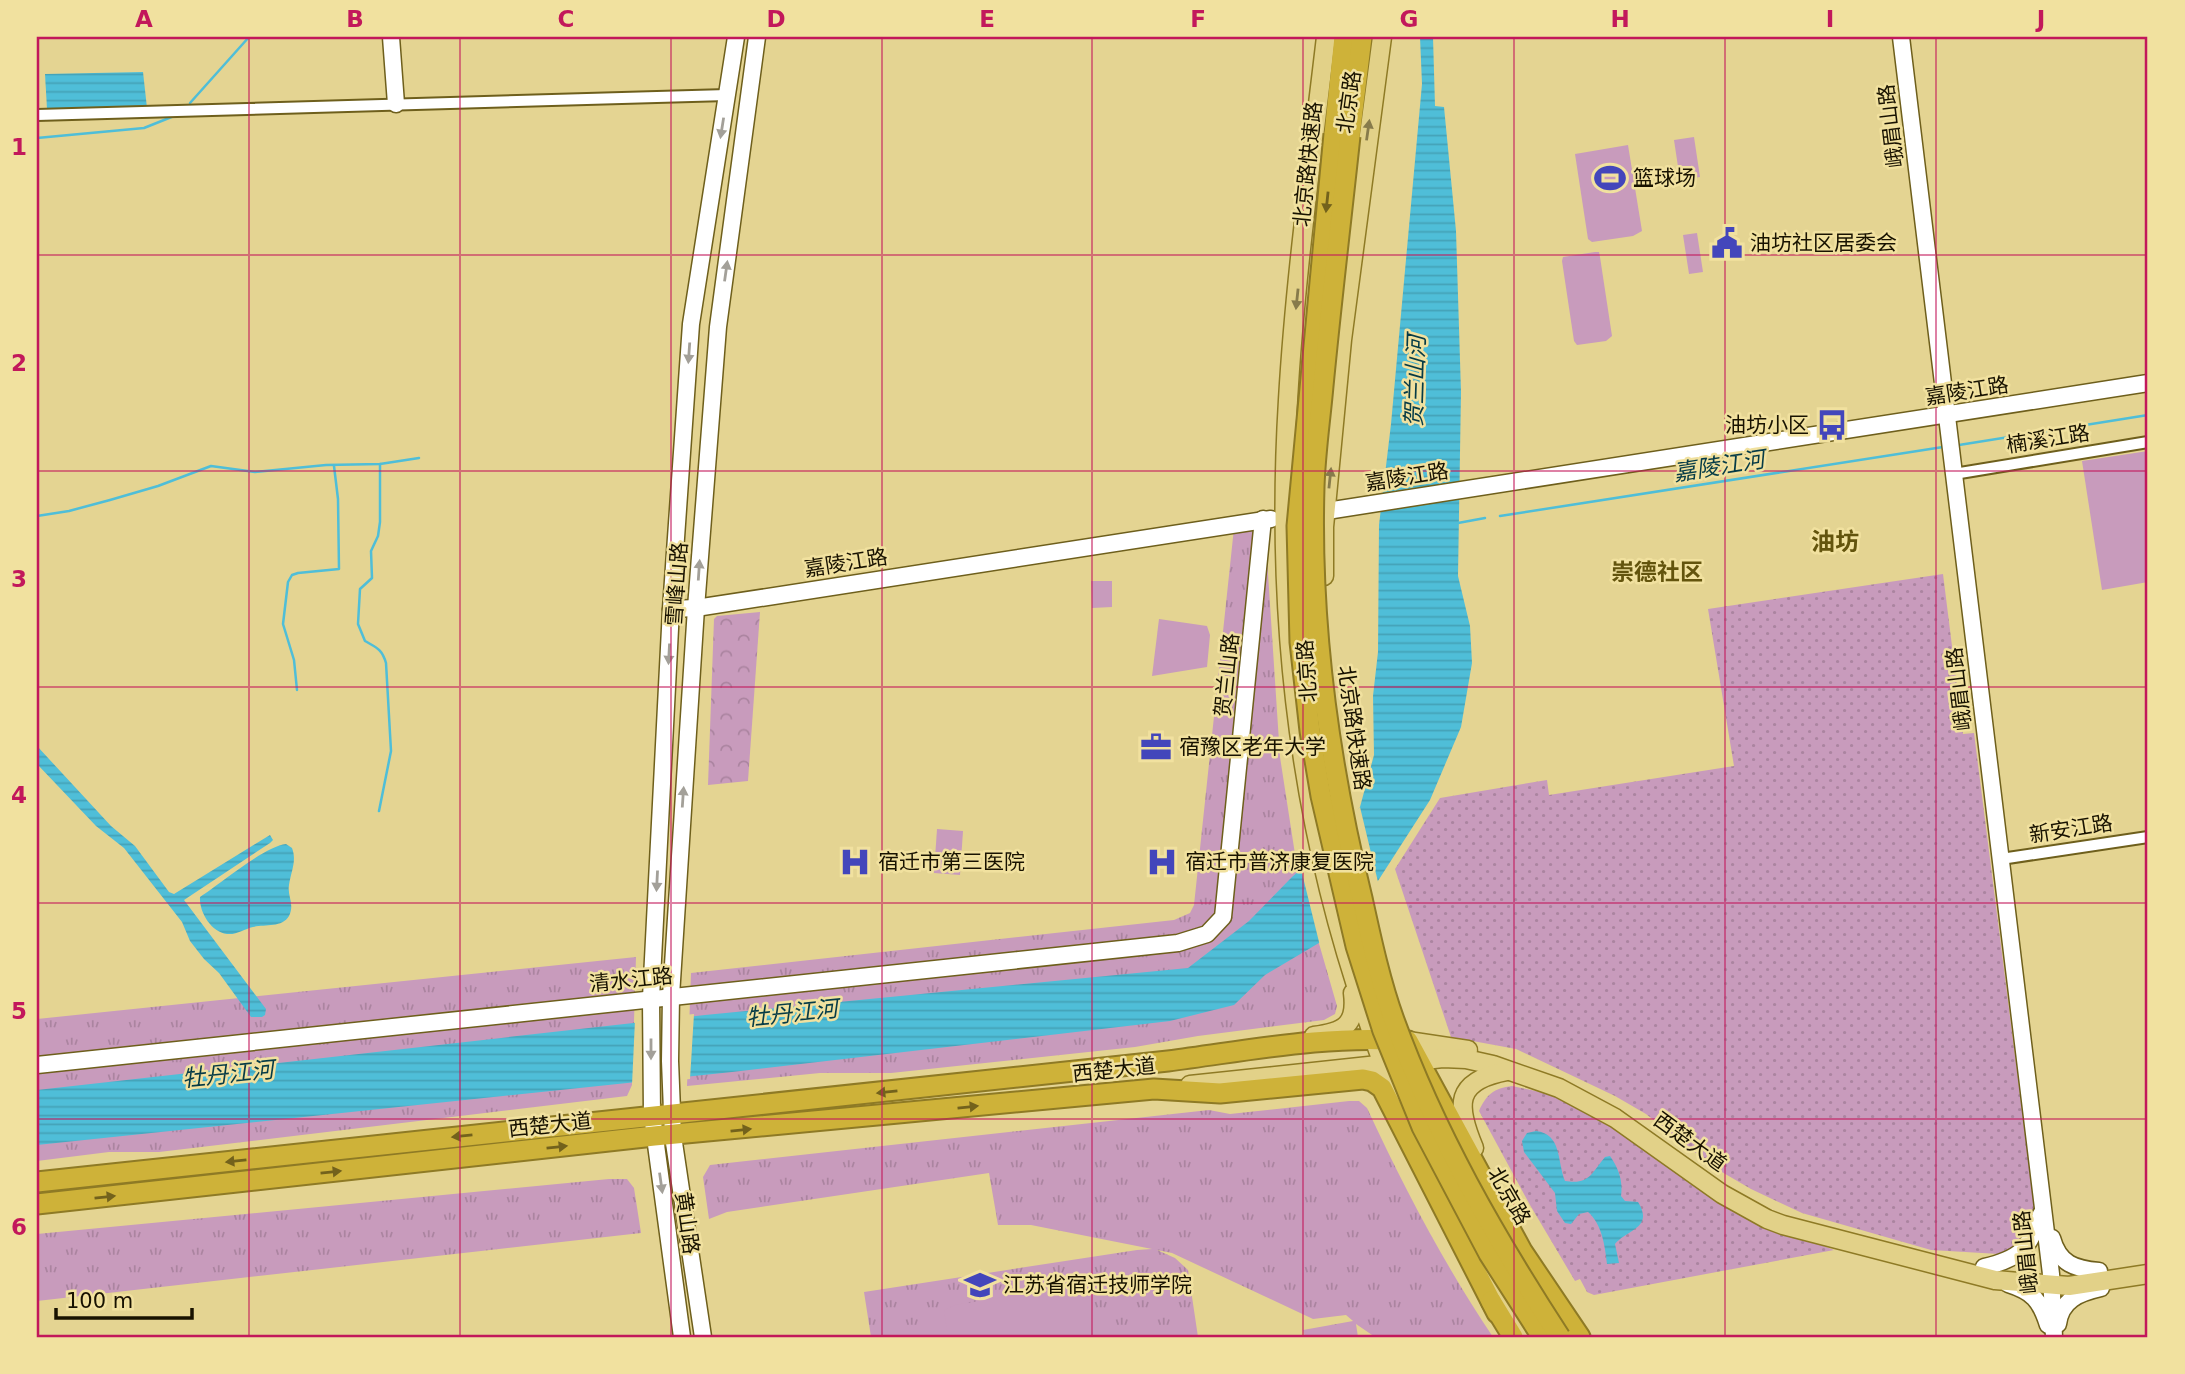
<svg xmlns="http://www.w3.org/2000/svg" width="2185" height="1374" font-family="'DejaVu Sans','Noto Sans SC',sans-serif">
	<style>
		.grass { fill: url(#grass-dots) }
		.forest { fill: url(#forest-crowns) }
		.park { fill: url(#park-tufts) }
		.garden { fill: #c89bbc }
		.water { fill: url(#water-rules) }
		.pier { fill: #e4d492 }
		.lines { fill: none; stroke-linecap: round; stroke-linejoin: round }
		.stream { stroke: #4fbed8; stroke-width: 2.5 }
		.street-casing { stroke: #6e5f1c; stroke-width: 14 }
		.secondary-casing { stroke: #6e5f1c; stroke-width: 19 }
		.primary-casing { stroke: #8e7a25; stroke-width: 21 }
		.highway-casing { stroke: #8e7a25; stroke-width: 23 }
		.street { stroke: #fff; stroke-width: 10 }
		.secondary { stroke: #fff; stroke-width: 16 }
		.primary { stroke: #e2d188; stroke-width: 18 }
		.highway { stroke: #ceb239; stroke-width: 19 }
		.highway-bridge-casing { stroke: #8e7a25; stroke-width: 23; stroke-linecap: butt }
		.highway-bridge { stroke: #ceb239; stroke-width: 19 }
		.oneway { fill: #a3a099 }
		.oneway2 { fill: #877b4b }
		.oneway3 { fill: #73621c }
		.grid { fill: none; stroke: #c2185b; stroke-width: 2; stroke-opacity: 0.55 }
		.labels { text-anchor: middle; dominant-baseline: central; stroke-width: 5; stroke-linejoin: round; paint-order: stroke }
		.street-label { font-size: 21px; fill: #181200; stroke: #f1e19f }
		.poi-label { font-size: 21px; fill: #181200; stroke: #f1e19f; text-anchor: start }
		.water-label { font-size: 23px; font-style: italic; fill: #063b46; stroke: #f1e19f }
		.neighbourhood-label { font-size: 23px; font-weight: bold; fill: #63540d; stroke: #f1e19f }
		.quarter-label { font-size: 24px; font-weight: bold; fill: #63540d; stroke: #f1e19f }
		.neatline { fill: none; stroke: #c2185b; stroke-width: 2.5 }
		.grid-label { font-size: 23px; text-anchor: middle; font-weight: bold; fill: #c2185b }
	</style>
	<defs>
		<pattern id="grass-dots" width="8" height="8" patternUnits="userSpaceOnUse" patternTransform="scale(1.75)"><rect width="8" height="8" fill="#c89bbc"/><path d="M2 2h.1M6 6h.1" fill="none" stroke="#ab84a0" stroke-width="1.8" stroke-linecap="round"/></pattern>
		<pattern id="forest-crowns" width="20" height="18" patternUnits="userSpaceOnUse" patternTransform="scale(1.75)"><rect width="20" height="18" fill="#c89bbc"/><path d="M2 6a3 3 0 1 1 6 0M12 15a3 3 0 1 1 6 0" fill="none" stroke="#ab84a0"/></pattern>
		<pattern id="park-tufts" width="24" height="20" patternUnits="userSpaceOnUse" patternTransform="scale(1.75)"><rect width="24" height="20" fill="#c89bbc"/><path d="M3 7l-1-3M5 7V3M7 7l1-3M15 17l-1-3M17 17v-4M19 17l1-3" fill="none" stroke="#ab84a0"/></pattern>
		<pattern id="water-rules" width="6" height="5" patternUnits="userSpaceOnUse" patternTransform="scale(1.75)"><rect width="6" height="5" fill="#4fbed8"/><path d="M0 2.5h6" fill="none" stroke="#44a2b8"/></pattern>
	</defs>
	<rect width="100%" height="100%" fill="#e4d492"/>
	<g class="grass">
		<path d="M1943 574 1963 734 1974 733 2034 1206 2033 1226 2011 1251 1999 1254 1931 1250 1802 1213 1751 1189 1715 1168 1646 1114 1615 1096 1516 1049 1451 1037 1395 869 1440 798 1547 780 1549 795 1734 766 1708 609Z"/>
		<path d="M1512 1086 1559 1096 1578 1103 1787 1232 1834 1250 1594 1295 1587 1292 1580 1279 1575 1281 1530 1205 1479 1111C1486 1095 1494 1088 1512 1086Z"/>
	</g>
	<path class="forest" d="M760 612 748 781 708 785 714 619 717 616Z"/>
	<g class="park">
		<path d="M1253 526 1266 543 1280 757 1297 867 1337 1006 1335 1014 1324 1020 1198 1036 1135 1047 891 1073H820L687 1086 691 973 1174 920 1190 913 1194 905 1234 528Z"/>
		<path d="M636 957 632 1085 627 1096 159 1152H109L37 1161V1019Z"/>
		<path d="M1349 1101H1359L1367 1108C1404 1188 1444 1264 1493 1337H1375L1356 1324 1358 1337H1305L1303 1330 1353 1321 1346 1315 1313 1319 1172 1253 1157 1250 1175 1258 1188 1270 1198 1337H871L864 1292 1137 1250 1152 1249 1031 1225H998L989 1173 727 1212 709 1219 703 1177 710 1165 1209 1110 1230 1114Z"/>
		<path d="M609 1179H627L634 1188 641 1233 37 1301V1234Z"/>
	</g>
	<g class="garden">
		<path d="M1694 137 1700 177 1680 180 1674 140Z"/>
		<path d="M1628 145 1642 231 1633 236 1592 242 1588 239 1575 154Z"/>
		<path d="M1697 233 1703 272 1689 274 1683 235Z"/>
		<path d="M1595 252H1599L1600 257 1612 336 1606 341 1577 345 1574 341 1562 261 1563 257Z"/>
		<path d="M2148 451V582L2102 590 2082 461Z"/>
		<path d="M1091 581H1112V607L1092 608Z"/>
		<path d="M1159 619 1207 626 1210 635 1207 667 1152 676Z"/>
		<path d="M937 829 963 831 960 875 934 873Z"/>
		<path d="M1077 1285 1089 1287 1097 1337H948L944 1310 955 1305Z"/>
	</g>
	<g class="water">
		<path d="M1420 37H1433L1435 106 1444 107 1456 231 1461 392 1458 576 1470 626 1472 663 1461 727 1430 800 1376 884 1324 940 1265 975 1234 1005 1170 1021 732 1072 37 1145V1090L705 1015 1188 968 1249 921 1292 877 1337 837 1360 807 1374 755 1373 696 1378 652 1379 525 1391 424 1422 84Z"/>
		<path d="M143 72 147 108 47 109 45 74Z"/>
		<path d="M37 746 111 826 135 846 169 892 174 894 270 835 273 840 270 843 184 900 266 1009 265 1015 262 1017H251L219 973 204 959 190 941 182 922 124 848 96 826 37 764Z"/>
		<path d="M286 844 292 848C297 861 291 871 289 885 287 896 295 904 289 916 282 928 265 924 253 927 244 929 237 935 227 934 211 932 199 912 200 897 220 884 265 846 286 844Z"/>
		<path d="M1536 1131C1562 1134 1557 1161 1565 1181 1589 1185 1591 1174 1605 1157L1610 1156C1619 1169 1623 1181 1621 1196L1625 1201 1638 1202C1654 1228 1628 1229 1615 1244L1619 1263 1607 1264C1605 1246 1602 1224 1588 1212L1579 1214 1571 1224 1565 1223 1557 1211 1555 1193 1524 1152 1522 1141 1527 1133Z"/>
	</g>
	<g class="pier">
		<path d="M1360 807 1379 886 1320 946 1300 865 1334 834Z"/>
		<path d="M694 1014 690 1079 632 1085 635 1020Z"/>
	</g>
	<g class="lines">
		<g class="stream">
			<path d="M190 103 249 37"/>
			<path d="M37 138 144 128 174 116"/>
			<path d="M1959 445 2148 415"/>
			<path d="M37 516 69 511 110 500 158 486 211 466 255 472 326 465 380 464 419 458"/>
			<path d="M1500 516 1943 447"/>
			<path d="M1458 523 1485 518"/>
			<path d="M297 690 294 660 283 624 288 582 292 575 298 573 339 569 338 499 334 466"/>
			<path d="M379 811 391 751 386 663C382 649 377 648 365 641L358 624 360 589 372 578 371 551 378 536 380 522V464"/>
		</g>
		<defs>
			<g id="street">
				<path d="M37 115 727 95"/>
				<path d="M1954 474 2148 442"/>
				<path d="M2001 859 2148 837"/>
			</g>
			<g id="secondary">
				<path d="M391 37 396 104"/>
				<path d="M1901 37 2051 1274 2054 1337"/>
				<path d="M1314 513 2148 383"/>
				<path d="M671 609 696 608 1271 519"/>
				<path d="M37 1065 1178 943 1207 934 1223 917 1263 519"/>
				<path d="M2052 1238C2059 1264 2075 1269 2099 1271"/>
				<path d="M1984 1267C2020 1259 2030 1248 2041 1214"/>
				<path d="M2008 1284C2033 1292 2040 1300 2048 1325"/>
				<path d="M2058 1324C2061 1300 2079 1293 2101 1288"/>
				<path d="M682 1337 652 1115 651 998 671 609 691 324 736 37"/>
				<path d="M703 1337 673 1136 670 1061 671 996 696 608 718 327 757 37"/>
			</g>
			<g id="primary">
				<path d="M1326 37C1312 157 1295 279 1288 400 1275 612 1297 817 1367 1018 1377 1047 1386 1076 1399 1105"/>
				<path d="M1324 576V527L1342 340 1382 37"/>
				<path d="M1314 1036C1344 1032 1357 1025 1353 993"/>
				<path d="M1408 1041 1468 1050"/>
				<path d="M1190 1085 1443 1058 1466 1059 1493 1065 1559 1088 1615 1118 1722 1194 1767 1219 1783 1225 1995 1280 2069 1286 2148 1274"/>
				<path d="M1474 1148C1456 1105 1454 1081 1507 1071"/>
				<path d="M1477 1257 1529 1337"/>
			</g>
			<g id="highway">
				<path d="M1334 134 1344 37"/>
				<path d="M1350 136 1362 37"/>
				<path d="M37 1182 1168 1061C1247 1051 1328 1034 1408 1041L1522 1251 1580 1337"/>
				<path d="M37 1204 654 1136 1154 1089 1220 1093 1363 1079 1372 1081 1382 1088 1497 1313"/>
				<path d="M1491 1301 1513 1337"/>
			</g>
		</defs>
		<use href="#street" class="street-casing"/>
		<use href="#secondary" class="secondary-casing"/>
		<use href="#primary" class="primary-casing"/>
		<use href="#highway" class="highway-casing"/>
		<use href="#street" class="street"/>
		<use href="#secondary" class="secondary"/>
		<use href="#primary" class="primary"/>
		<use href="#highway" class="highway"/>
		<defs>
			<g id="highway-bridge">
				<path d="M1334 134 1297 526 1300 642 1310 731 1321 796 1356 946 1383 1031 1422 1127 1489 1254 1542 1337"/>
				<path d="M1350 136C1341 219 1331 303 1323 386 1320 420 1315 453 1314 487 1310 625 1329 764 1362 898 1371 939 1380 981 1394 1020 1435 1133 1495 1237 1560 1337"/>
			</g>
		</defs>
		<use href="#highway-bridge" class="highway-bridge-casing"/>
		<use href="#highway-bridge" class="highway-bridge"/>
	</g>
	<defs><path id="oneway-solid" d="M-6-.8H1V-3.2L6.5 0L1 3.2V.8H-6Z" transform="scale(1.75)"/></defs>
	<g class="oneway">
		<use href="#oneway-solid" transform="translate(722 128) rotate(99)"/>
		<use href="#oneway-solid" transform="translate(726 271) rotate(-82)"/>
		<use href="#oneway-solid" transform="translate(689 353) rotate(94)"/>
		<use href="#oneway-solid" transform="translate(699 570) rotate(-86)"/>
		<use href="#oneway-solid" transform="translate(669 654) rotate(93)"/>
		<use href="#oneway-solid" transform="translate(683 797) rotate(-86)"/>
		<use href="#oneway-solid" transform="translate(657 881) rotate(93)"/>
		<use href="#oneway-solid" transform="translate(651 1049) rotate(90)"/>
		<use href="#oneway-solid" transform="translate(661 1183) rotate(82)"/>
	</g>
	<g class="oneway2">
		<use href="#oneway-solid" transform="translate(1368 130) rotate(-82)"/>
		<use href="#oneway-solid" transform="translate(1297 299) rotate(96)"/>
		<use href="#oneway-solid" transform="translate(1330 478) rotate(-84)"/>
	</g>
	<g class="oneway3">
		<use href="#oneway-solid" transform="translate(1327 202) rotate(96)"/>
		<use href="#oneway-solid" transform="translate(887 1092) rotate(174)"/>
		<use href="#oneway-solid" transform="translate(968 1107) rotate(-6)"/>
		<use href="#oneway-solid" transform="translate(741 1130) rotate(-6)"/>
		<use href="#oneway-solid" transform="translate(462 1136) rotate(174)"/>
		<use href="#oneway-solid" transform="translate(557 1147) rotate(-6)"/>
		<use href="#oneway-solid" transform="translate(236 1161) rotate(174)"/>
		<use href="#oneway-solid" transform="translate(331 1172) rotate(-6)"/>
		<use href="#oneway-solid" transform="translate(105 1197) rotate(-6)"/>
	</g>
	<path class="grid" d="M249 37V1337M460 37V1337M671 37V1337M882 37V1337M1092 37V1337M1303 37V1337M1514 37V1337M1725 37V1337M1936 37V1337M37 255H2148M37 471H2148M37 687H2148M37 903H2148M37 1119H2148"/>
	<defs>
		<symbol id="stadium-bare" viewBox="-9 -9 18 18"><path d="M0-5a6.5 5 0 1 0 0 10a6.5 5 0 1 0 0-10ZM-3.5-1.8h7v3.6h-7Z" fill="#4346bb" stroke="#f1e19f" stroke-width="2.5" paint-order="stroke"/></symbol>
		<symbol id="civic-bare" viewBox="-9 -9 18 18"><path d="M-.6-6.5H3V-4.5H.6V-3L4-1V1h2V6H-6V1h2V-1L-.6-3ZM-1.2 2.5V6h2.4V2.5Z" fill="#4346bb" stroke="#f1e19f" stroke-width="2.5" paint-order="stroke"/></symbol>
		<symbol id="bus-bare" viewBox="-9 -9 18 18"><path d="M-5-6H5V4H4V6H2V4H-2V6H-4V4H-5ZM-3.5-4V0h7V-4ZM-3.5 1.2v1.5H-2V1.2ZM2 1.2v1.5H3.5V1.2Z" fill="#4346bb" stroke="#f1e19f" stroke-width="2.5" paint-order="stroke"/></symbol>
		<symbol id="office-bare" viewBox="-9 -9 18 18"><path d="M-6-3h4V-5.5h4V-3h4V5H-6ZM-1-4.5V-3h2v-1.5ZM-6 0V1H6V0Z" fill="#4346bb" stroke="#f1e19f" stroke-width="2.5" paint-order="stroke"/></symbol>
		<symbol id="hospital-bare" viewBox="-9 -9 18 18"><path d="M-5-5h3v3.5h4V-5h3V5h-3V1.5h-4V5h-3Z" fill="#4346bb" stroke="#f1e19f" stroke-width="2.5" paint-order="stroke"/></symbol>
		<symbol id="school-bare" viewBox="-9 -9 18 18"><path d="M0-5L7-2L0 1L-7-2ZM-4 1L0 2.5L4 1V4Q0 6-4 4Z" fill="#4346bb" stroke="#f1e19f" stroke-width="2.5" paint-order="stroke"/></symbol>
	</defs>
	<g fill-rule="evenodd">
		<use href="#stadium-bare" x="1588" y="156" width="44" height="44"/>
		<use href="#civic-bare" x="1705" y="221" width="44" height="44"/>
		<use href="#bus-bare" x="1810" y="403" width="44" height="44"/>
		<use href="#office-bare" x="1134" y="725" width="44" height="44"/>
		<use href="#hospital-bare" x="833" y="840" width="44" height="44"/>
		<use href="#hospital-bare" x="1140" y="840" width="44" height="44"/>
		<use href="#school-bare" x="958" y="1263" width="44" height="44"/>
	</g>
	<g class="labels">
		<g class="street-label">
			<text transform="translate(1349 102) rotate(-82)">北京路</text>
			<text transform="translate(1891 126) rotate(-97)">峨眉山路</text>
			<text transform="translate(1308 164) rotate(-84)">北京路快速路</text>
			<text transform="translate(1967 391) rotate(-9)">嘉陵江路</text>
			<text transform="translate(2048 439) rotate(-9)">楠溪江路</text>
			<text transform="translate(1407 477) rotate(-9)">嘉陵江路</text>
			<text transform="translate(846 563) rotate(-9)">嘉陵江路</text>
			<text transform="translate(677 584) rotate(-86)">雪峰山路</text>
			<text transform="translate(1307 671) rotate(-94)">北京路</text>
			<text transform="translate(1227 675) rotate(-84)">贺兰山路</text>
			<text transform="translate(1959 689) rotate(-97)">峨眉山路</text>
			<text transform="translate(1354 728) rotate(82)">北京路快速路</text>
			<text transform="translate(2071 829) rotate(-9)">新安江路</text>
			<text transform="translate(631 980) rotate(-6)">清水江路</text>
			<text transform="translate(1114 1070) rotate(-6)">西楚大道</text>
			<text transform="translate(550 1125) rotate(-6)">西楚大道</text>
			<text transform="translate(1690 1142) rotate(36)">西楚大道</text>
			<text transform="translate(1509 1196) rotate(60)">北京路</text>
			<text transform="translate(687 1223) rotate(82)">黄山路</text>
			<text transform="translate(2026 1252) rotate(-96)">峨眉山路</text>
		</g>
		<g class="poi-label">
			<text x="1633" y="178">篮球场</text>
			<text x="1750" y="243">油坊社区居委会</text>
			<text x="1809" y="425" text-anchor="end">油坊小区</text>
			<text x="1179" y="747">宿豫区老年大学</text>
			<text x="878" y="862">宿迁市第三医院</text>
			<text x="1185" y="862">宿迁市普济康复医院</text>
			<text x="1003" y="1285">江苏省宿迁技师学院</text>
		</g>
		<g class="water-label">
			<text transform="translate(1415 381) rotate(-88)">贺兰山河</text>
			<text transform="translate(1719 466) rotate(-9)">嘉陵江河</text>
			<text transform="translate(792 1013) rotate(-6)">牡丹江河</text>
			<text transform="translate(228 1074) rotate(-6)">牡丹江河</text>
		</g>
		<g class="neighbourhood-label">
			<text x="1657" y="572">崇德社区</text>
		</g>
		<g class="quarter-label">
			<text x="1835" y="542">油坊</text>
		</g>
	</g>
	<rect width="2185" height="1374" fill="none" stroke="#f1e19f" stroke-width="77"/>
	<path d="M56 1308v10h136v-10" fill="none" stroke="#181200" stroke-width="3.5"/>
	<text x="66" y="1308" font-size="21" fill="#181200" stroke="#f1e19f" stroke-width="5" paint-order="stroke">100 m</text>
	<rect x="38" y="38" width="2108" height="1298" class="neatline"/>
	<g class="grid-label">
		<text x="144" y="27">A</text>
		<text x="355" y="27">B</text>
		<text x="566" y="27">C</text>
		<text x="776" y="27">D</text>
		<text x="987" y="27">E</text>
		<text x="1198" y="27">F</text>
		<text x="1409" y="27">G</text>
		<text x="1620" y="27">H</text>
		<text x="1830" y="27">I</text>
		<text x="2041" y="27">J</text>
		<text x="19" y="155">1</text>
		<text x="19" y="371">2</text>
		<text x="19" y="587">3</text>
		<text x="19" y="803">4</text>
		<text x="19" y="1019">5</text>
		<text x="19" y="1235">6</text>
	</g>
</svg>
